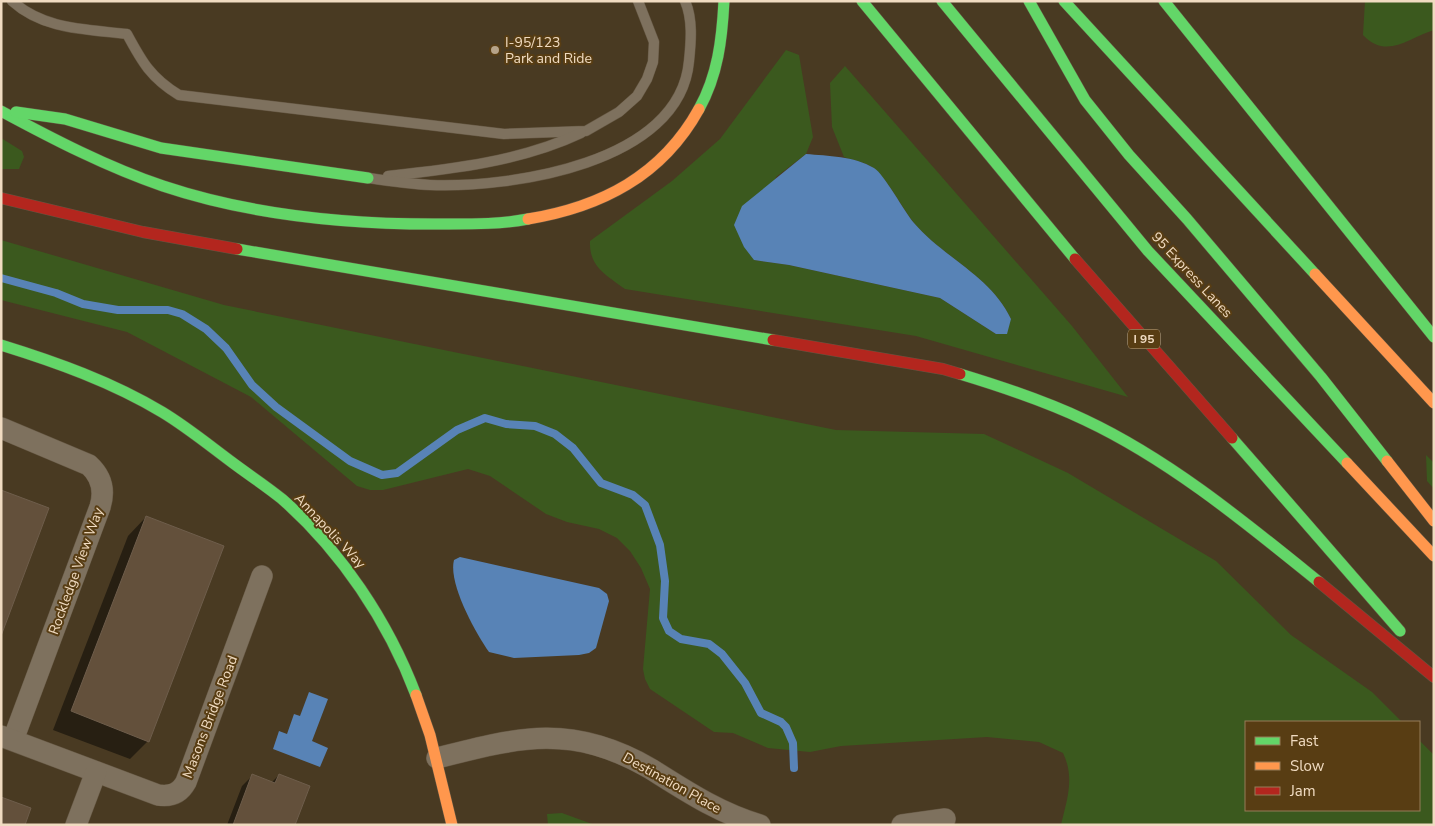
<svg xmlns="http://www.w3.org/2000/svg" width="1435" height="826" font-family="'Nunito Sans',sans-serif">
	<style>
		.green { fill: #3b591e }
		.water { fill: #5883b6 }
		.shadow { fill: #0007 }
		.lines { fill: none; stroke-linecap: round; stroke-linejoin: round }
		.stream { stroke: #5883b6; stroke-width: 8 }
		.building { fill: #63503b; stroke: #6e5d4b }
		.lane-casing { stroke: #645642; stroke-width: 11 }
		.street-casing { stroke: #645642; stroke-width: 22 }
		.fast-casing { stroke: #645642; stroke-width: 12 }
		.slow-casing { stroke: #645642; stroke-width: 12 }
		.jam-casing { stroke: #645642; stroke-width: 12 }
		.lane { stroke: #7e715e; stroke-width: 10 }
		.street { stroke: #7e715e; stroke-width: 21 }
		.fast { stroke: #63d668; stroke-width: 11 }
		.slow { stroke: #ff974d; stroke-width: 11 }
		.jam { stroke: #b3261e; stroke-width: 11 }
		.poi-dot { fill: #b6a389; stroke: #583d13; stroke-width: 2 }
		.labels { text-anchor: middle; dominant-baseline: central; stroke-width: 4; stroke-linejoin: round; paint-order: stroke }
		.shield { fill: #583d13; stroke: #c2ac8d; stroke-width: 1 }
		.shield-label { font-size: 12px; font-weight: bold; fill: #f0dbc1 }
		.poi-label { font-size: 14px; fill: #f0dbc1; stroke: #583d13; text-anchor: start }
		.street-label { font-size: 14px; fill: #f0dbc1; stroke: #583d13 }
	</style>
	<rect width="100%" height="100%" fill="#493a22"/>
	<g class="green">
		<path d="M1365 1H1434V30C1408 38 1387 60 1363 35Z"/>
		<path d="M786 50 799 55 813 137 806 154 776 177 754 260 789 265 940 298 996 334 1011 319C991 276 944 258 914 223 901 206 891 185 876 170 869 163 853 160 844 157L832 127 830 83 845 66 1072 326 1128 397 916 336 625 289C606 275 589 267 590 241L672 181 720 139Z"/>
		<path d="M1 138 22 151 24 157 19 169H1Z"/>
		<path d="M1 240 224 305 836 430 984 434 1068 473 1216 561 1291 635 1372 692 1402 722H1246V810H1419V740L1434 755V825H1061C1067 799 1075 778 1063 753L1039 742 987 737 841 746 810 752 768 748 733 733 714 732 650 689 645 679 643 669 650 589 641 568 630 551 617 538 599 529 567 522 546 514 490 476 468 469 383 490H370L357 486 251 397 127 332 1 300Z"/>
		<path d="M1426 455 1434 463V489L1427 481Z"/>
		<path d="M562 813 595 825H548L547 814Z"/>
	</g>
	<g class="water">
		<path d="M806 154C828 156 854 156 874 168 884 174 904 211 914 223 944 258 991 276 1011 319L1007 334H996L940 298 789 265 754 260 744 247 734 225 742 206Z"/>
		<path d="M460 557 599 588 607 594 609 601 596 648 589 653 579 655 514 658 489 652C475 632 448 583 454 560Z"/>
		<path d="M309 692 328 699 312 741 328 748 320 767 273 749 279 731 287 734 294 714 300 716Z"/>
	</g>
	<g class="shadow">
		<path d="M146 517 148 741 130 759 53 730 128 536Z"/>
		<path d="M279 775 294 825H227L242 786 252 776 271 783Z"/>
	</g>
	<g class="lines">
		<path class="stream" d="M1 278 56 293 83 304 118 310H168L182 314 206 329 226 348 252 385 276 407 350 461 382 475 397 473 457 430 485 418 506 424 535 426 555 434 573 448 601 483 633 495 645 505 660 545 665 581 663 618 669 631 681 639 709 644 722 654 745 683 761 713 781 722 786 727 793 743 794 768"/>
	</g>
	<g class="building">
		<path d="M1 490 49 508 1 636Z"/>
		<path d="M146 516 224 546 149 742 71 711Z"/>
		<path d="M252 774 275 783 279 774 310 786 295 825H233Z"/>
		<path d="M1 797 31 808 25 825H1Z"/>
	</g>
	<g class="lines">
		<defs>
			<g id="lane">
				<path d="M12 1C44 30 86 29 127 34 142 62 151 78 179 95L504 134 586 131 619 112 637 96 647 79 653 62 654 42 638 1"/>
				<path d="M388 176C453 169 522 161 581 133"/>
				<path d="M369 178C389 181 410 184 430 185 510 188 680 164 689 61 691 42 693 19 685 1"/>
			</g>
			<g id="street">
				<path d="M1 428 89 465C102 477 105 491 100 507L13 740"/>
				<path d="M1 736 158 795C171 797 180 793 186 782L262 576"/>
				<path d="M437 758C519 737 572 723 651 769 686 791 719 813 760 825"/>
				<path d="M76 825 96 772"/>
				<path d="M902 825 945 819"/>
			</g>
			<g id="fast">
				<path d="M862 1 1075 259"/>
				<path d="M942 1 1148 251 1347 463"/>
				<path d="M1029 1 1085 100 1129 155 1187 219 1321 377 1387 461"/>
				<path d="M1064 1 1315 274"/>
				<path d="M1164 1 1434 337"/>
				<path d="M699 109C718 75 722 39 724 1"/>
				<path d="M1 111C53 139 107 167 163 186 253 216 354 225 448 224 475 224 502 224 528 219"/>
				<path d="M16 112 65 119 161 148 368 178"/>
				<path d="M237 249 773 340"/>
				<path d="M1 345C56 362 112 382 162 412 187 427 210 446 233 463 249 475 266 486 282 499 341 551 388 621 416 695"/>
				<path d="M960 374C1003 387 1045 401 1085 420 1170 460 1246 523 1319 582"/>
				<path d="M1232 438 1400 631"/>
			</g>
			<g id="slow">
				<path d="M528 219C601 207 662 176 699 109"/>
				<path d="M1315 274 1434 403"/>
				<path d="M1387 461 1434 521"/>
				<path d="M1347 463 1434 556"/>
				<path d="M416 695 430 735 452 825"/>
			</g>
			<g id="jam">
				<path d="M1 198 143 232 237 249"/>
				<path d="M1075 259 1232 438"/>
				<path d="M773 340 943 369 960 374"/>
				<path d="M1319 582 1434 677"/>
			</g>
		</defs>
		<use href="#lane" class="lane-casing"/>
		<use href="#street" class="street-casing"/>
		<use href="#fast" class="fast-casing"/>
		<use href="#slow" class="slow-casing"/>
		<use href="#jam" class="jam-casing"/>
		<use href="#lane" class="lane"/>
		<use href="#street" class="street"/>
		<use href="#fast" class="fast"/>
		<use href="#slow" class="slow"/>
		<use href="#jam" class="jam"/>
	</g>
	<circle class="poi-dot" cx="495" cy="50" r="5"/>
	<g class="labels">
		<rect class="shield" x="1128" y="329.5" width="32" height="19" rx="4"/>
		<g class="shield-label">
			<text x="1144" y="339">I 95</text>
		</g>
		<g class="poi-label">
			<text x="505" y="42">I-95/123<tspan x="505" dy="16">Park and Ride</tspan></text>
		</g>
		<g class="street-label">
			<text transform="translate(1192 275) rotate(47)">95 Express Lanes</text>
			<text transform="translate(330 531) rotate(47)">Annapolis Way</text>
			<text transform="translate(76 571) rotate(-70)">Rockledge View Way</text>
			<text transform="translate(210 717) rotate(-69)">Masons Bridge Road</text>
			<text transform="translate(672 783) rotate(29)">Destination Place</text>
		</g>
	</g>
	<rect width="1435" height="826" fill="none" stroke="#f0dbc1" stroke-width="5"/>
	<rect x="1245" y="721" width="175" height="90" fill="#583d13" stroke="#957c59"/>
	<rect x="1255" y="737" width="25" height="8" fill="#63d668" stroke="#957c59"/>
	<text x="1290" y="746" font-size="15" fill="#f0dbc1">Fast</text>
	<rect x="1255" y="762" width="25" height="8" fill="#ff974d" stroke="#957c59"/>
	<text x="1290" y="771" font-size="15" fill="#f0dbc1">Slow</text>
	<rect x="1255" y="787" width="25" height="8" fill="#b3261e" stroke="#957c59"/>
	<text x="1290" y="796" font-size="15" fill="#f0dbc1">Jam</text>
</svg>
